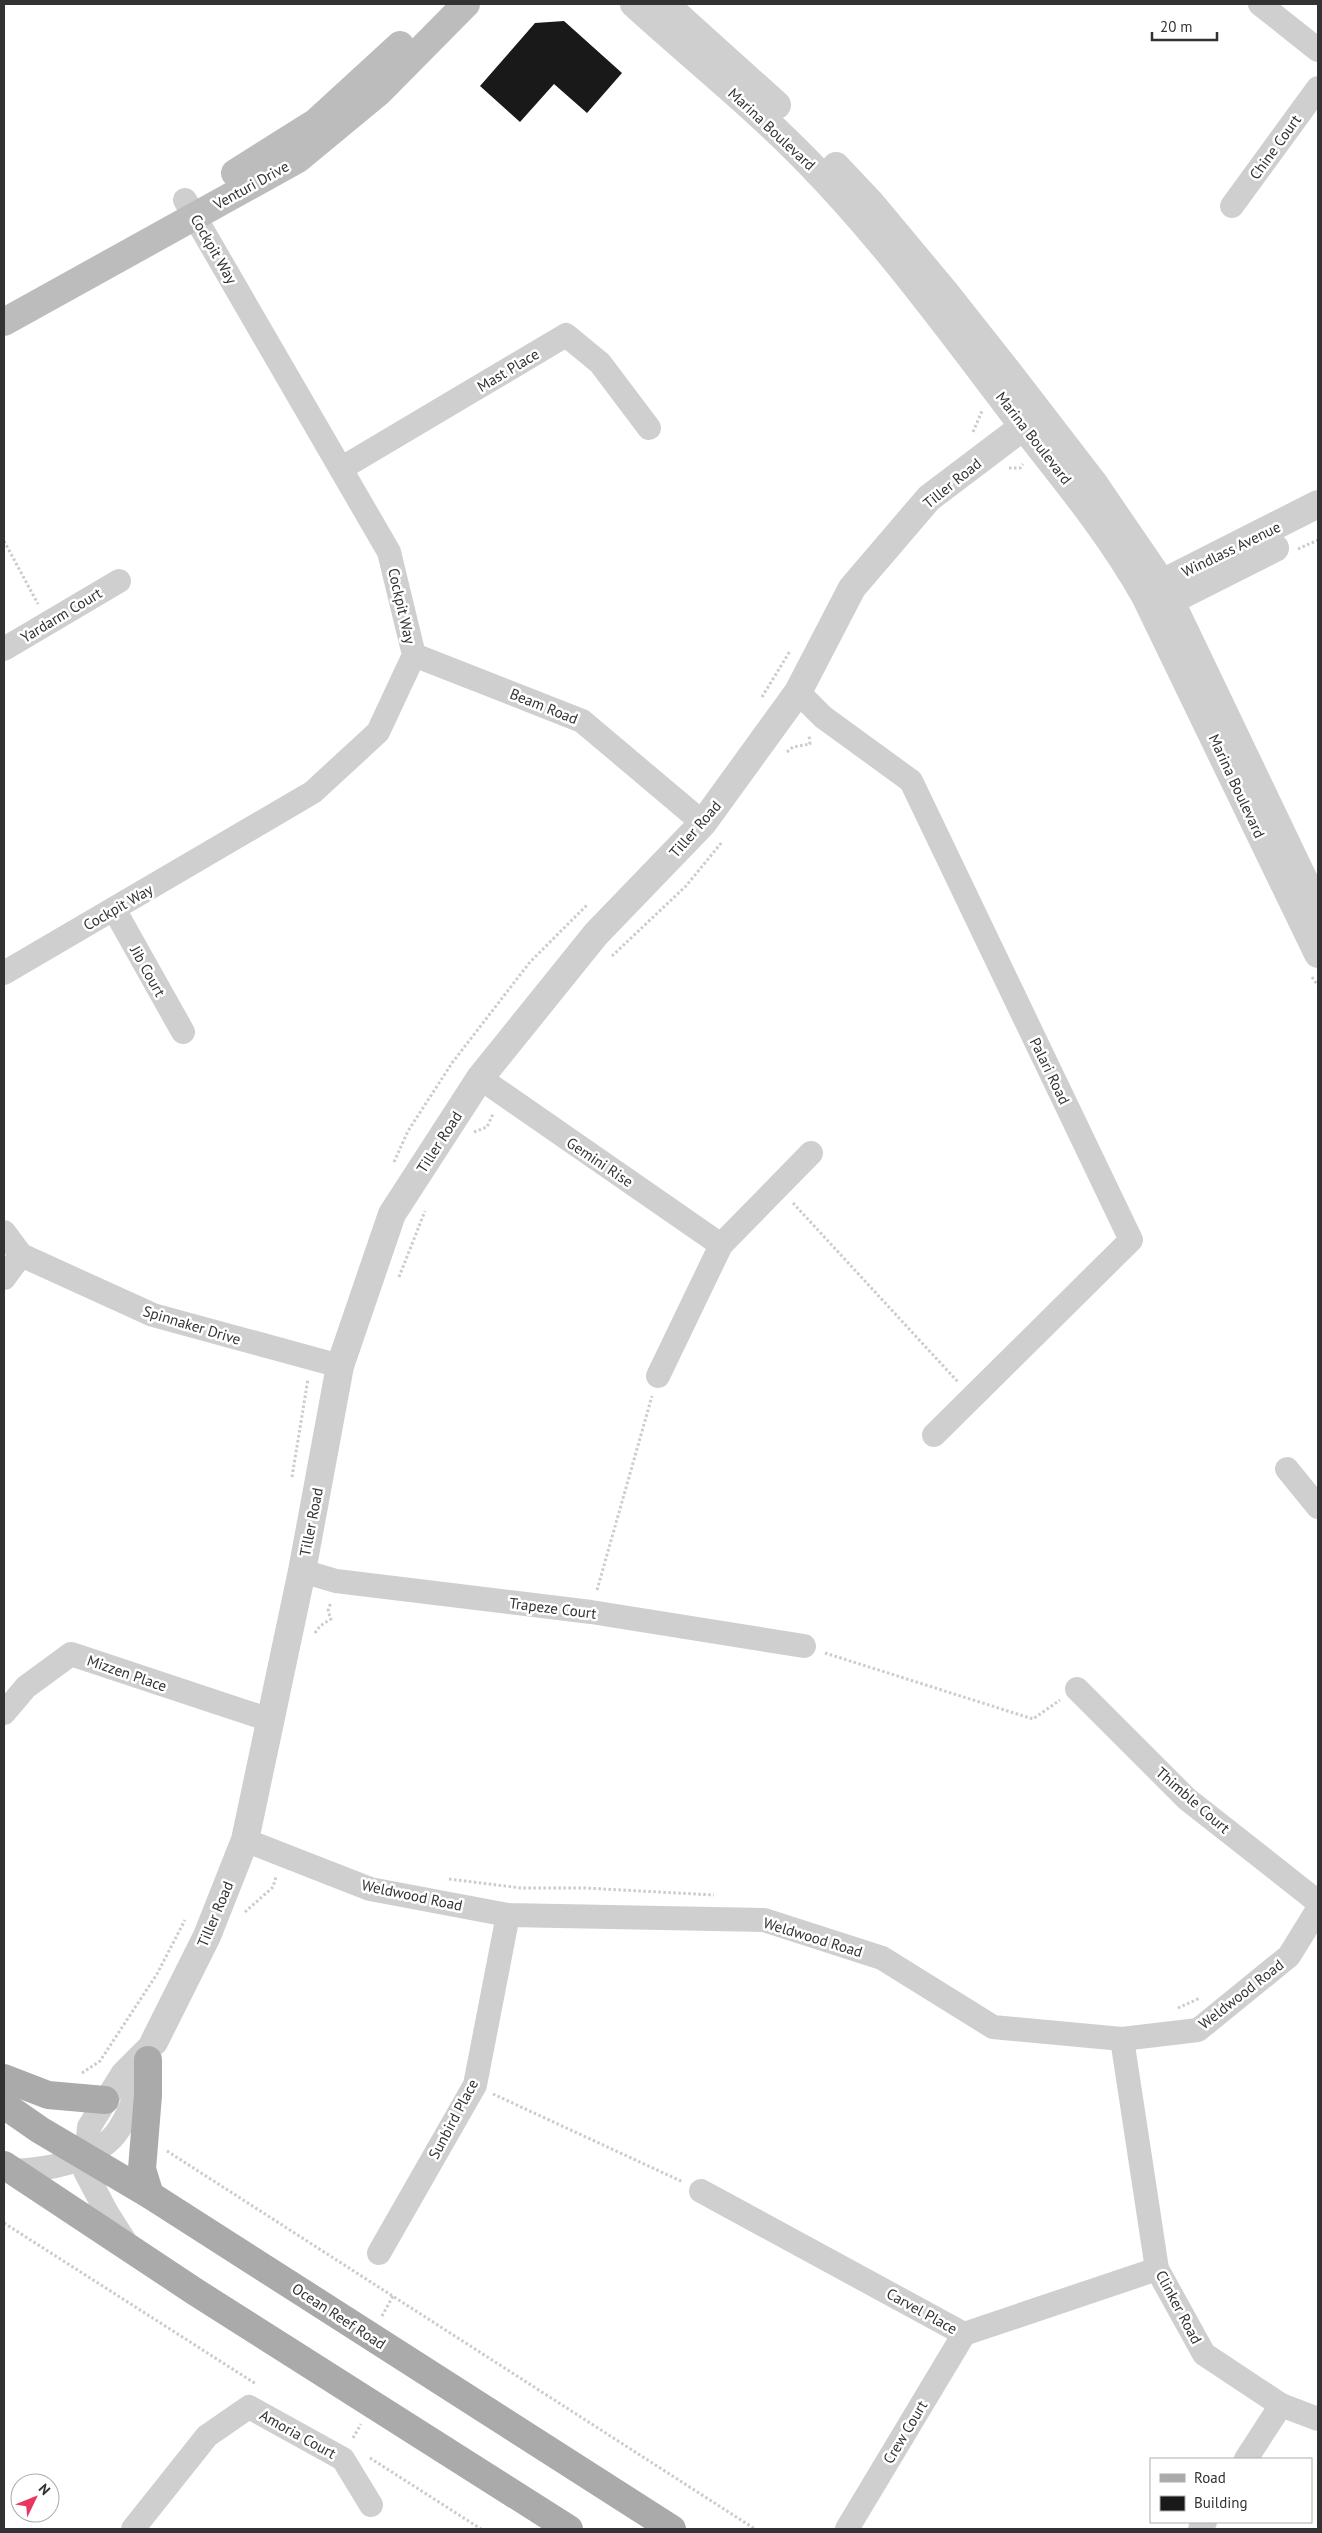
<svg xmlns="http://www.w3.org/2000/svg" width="1322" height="2533" font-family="'PT Sans',sans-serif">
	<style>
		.building { fill: #191919 }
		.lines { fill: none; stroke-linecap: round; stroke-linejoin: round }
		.path { stroke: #ccc; stroke-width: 3; stroke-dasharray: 2.5 2.5; stroke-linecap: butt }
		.minor { stroke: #cfcfcf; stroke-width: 24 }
		.tertiary { stroke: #cfcfcf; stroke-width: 28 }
		.secondary { stroke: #bcbcbc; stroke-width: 28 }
		.primary { stroke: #aaa; stroke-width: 28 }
		.labels { text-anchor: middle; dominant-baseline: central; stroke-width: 5; stroke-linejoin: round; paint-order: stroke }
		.street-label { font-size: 15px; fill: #323232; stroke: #fff }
	</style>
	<rect width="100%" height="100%" fill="#fff"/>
	<path class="building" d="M564 21 622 73 587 113 554 84 520 122 480 86 535 23Z"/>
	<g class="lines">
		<g class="path">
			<path d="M973 432 982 411"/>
			<path d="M1009 468H1020L1023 464"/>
			<path d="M4 541 38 604"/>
			<path d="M1298 549 1318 540"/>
			<path d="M762 697 790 651"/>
			<path d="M787 752 793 747 810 744 809 735"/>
			<path d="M612 956 686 886 722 842"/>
			<path d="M1312 977 1318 986"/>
			<path d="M474 1132 487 1127 493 1114"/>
			<path d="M394 1162 408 1131 452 1063 530 962 587 905"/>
			<path d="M793 1203 958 1382"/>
			<path d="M399 1277 425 1211"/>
			<path d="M292 1477 308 1379"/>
			<path d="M597 1590 652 1396"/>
			<path d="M315 1633 320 1626 331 1619 328 1611 331 1602"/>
			<path d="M825 1653 1033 1719 1060 1700"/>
			<path d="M449 1879 521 1888H585L714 1895"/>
			<path d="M245 1912 273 1887 276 1877"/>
			<path d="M1178 2008 1200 1998"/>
			<path d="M82 2073 100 2061 157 1974 185 1920"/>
			<path d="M493 2094 683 2182"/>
			<path d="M167 2151 755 2529"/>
			<path d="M4 2223 256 2384"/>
			<path d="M382 2316 393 2296"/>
			<path d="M353 2438 361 2424"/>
			<path d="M370 2458 481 2529"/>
		</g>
		<g class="minor">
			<path d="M1260 4 1318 50"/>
			<path d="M1232 206 1318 88"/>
			<path d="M342 468 566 335 600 363 649 428"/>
			<path d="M4 649 119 581"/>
			<path d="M414 655 582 721 703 823"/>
			<path d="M798 692 823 717 911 781 1131 1240 934 1435"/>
			<path d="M114 909 183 1032"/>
			<path d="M4 973 313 792 378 732 414 655 389 552 185 200"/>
			<path d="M480 1078 721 1245"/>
			<path d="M4 1232 21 1255 153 1315 340 1366"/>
			<path d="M4 1278 21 1255"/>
			<path d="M658 1376 721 1245 811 1153"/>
			<path d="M1287 1469 1318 1507"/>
			<path d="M302 1571 336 1581 591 1612 804 1646"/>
			<path d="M1077 1689 1187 1799 1318 1902"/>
			<path d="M4 1713 26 1687 71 1654 270 1720"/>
			<path d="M245 1840 370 1889 508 1915 764 1920 882 1958 993 2027 1122 2039 1198 2030 1289 1956 1318 1909"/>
			<path d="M1122 2039 1157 2269 1204 2354 1281 2405 1318 2419"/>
			<path d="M15 2171C49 2169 87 2163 112 2138 125 2125 140 2085 146 2068"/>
			<path d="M701 2191 964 2334 1157 2269"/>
			<path d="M128 2246 107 2213 85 2171 89 2127 123 2073 154 2042"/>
			<path d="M379 2253 475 2085 508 1915"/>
			<path d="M1246 2459 1281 2405"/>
			<path d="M133 2529 207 2436 249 2407 343 2459 371 2505"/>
			<path d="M847 2529 964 2334"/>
			<path d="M1200 2529 1205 2522"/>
		</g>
		<g class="tertiary">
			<path d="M634 4C692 57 754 106 809 163 888 244 955 337 1023 426 1066 481 1111 535 1145 596L1318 954"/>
			<path d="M665 4 777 105"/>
			<path d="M836 166 870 202 945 292 1009 373 1093 482 1162 583 1318 909"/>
			<path d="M1148 593 1162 583 1318 504"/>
			<path d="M1153 604 1170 601 1275 548"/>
			<path d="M154 2042 207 1936 245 1840 302 1571 340 1366 392 1214 480 1078 596 934 703 823 798 692 852 588 929 498 1040 414"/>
		</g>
		<g class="secondary">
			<path d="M235 173 316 122 400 45"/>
			<path d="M4 322 298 159 379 92 466 4"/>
		</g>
		<g class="primary">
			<path d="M148 2060V2095L142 2169 150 2195"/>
			<path d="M4 2078 48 2095 105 2100"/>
			<path d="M4 2105 40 2130 150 2195 672 2529"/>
			<path d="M4 2165 194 2291 569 2529"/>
		</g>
	</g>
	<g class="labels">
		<g class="street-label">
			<text transform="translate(772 129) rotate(43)">Marina Boulevard</text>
			<text transform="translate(1275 147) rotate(-54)">Chine Court</text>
			<text transform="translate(251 185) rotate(-29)">Venturi Drive</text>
			<text transform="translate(214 249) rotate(60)">Cockpit Way</text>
			<text transform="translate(508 370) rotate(-31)">Mast Place</text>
			<text transform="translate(1034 438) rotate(52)">Marina Boulevard</text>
			<text transform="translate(952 483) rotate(-39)">Tiller Road</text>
			<text transform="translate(1231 549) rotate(-26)">Windlass Avenue</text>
			<text transform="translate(402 606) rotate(77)">Cockpit Way</text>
			<text transform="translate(61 615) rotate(-31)">Yardarm Court</text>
			<text transform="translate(544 706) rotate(22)">Beam Road</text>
			<text transform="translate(1237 786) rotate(65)">Marina Boulevard</text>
			<text transform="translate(695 829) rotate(-49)">Tiller Road</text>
			<text transform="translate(118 907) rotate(-30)">Cockpit Way</text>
			<text transform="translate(148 971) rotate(61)">Jib Court</text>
			<text transform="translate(1050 1071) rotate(64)">Palari Road</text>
			<text transform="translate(439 1142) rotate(-57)">Tiller Road</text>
			<text transform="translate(600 1162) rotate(34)">Gemini Rise</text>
			<text transform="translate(192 1325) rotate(17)">Spinnaker Drive</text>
			<text transform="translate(311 1522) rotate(-79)">Tiller Road</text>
			<text transform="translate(553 1608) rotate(7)">Trapeze Court</text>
			<text transform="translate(127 1673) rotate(19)">Mizzen Place</text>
			<text transform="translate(1193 1800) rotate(41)">Thimble Court</text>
			<text transform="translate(412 1895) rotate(12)">Weldwood Road</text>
			<text transform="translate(215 1914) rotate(-67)">Tiller Road</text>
			<text transform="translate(813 1937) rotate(17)">Weldwood Road</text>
			<text transform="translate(1241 1994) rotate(-38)">Weldwood Road</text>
			<text transform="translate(453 2119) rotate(-62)">Sunbird Place</text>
			<text transform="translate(1179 2307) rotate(62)">Clinker Road</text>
			<text transform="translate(922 2311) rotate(29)">Carvel Place</text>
			<text transform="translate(339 2316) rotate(33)">Ocean Reef Road</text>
			<text transform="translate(905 2432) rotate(-59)">Crew Court</text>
			<text transform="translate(298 2434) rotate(29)">Amoria Court</text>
		</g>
	</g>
	<rect width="1322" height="2533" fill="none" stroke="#323232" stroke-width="10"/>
	<rect x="1150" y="2458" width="162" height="65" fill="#ffffff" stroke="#adadad"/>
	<rect x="1160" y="2474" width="25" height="8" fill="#aaaaaa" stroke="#adadad"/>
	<text x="1194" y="2483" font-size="15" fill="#323232">Road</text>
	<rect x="1160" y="2496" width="25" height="15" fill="#191919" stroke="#adadad"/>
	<text x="1194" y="2508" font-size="15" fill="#323232">Building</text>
	<g transform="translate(35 2498) rotate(47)"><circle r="24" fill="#ffffff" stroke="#adadad"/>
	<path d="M0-4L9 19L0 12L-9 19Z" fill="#e73660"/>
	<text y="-8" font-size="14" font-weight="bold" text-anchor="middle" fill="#323232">N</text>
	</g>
	<path d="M1152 32v8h65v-8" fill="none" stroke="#323232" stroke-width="2.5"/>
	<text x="1160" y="32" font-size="15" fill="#323232" stroke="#ffffff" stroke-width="4" paint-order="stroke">20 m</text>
</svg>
